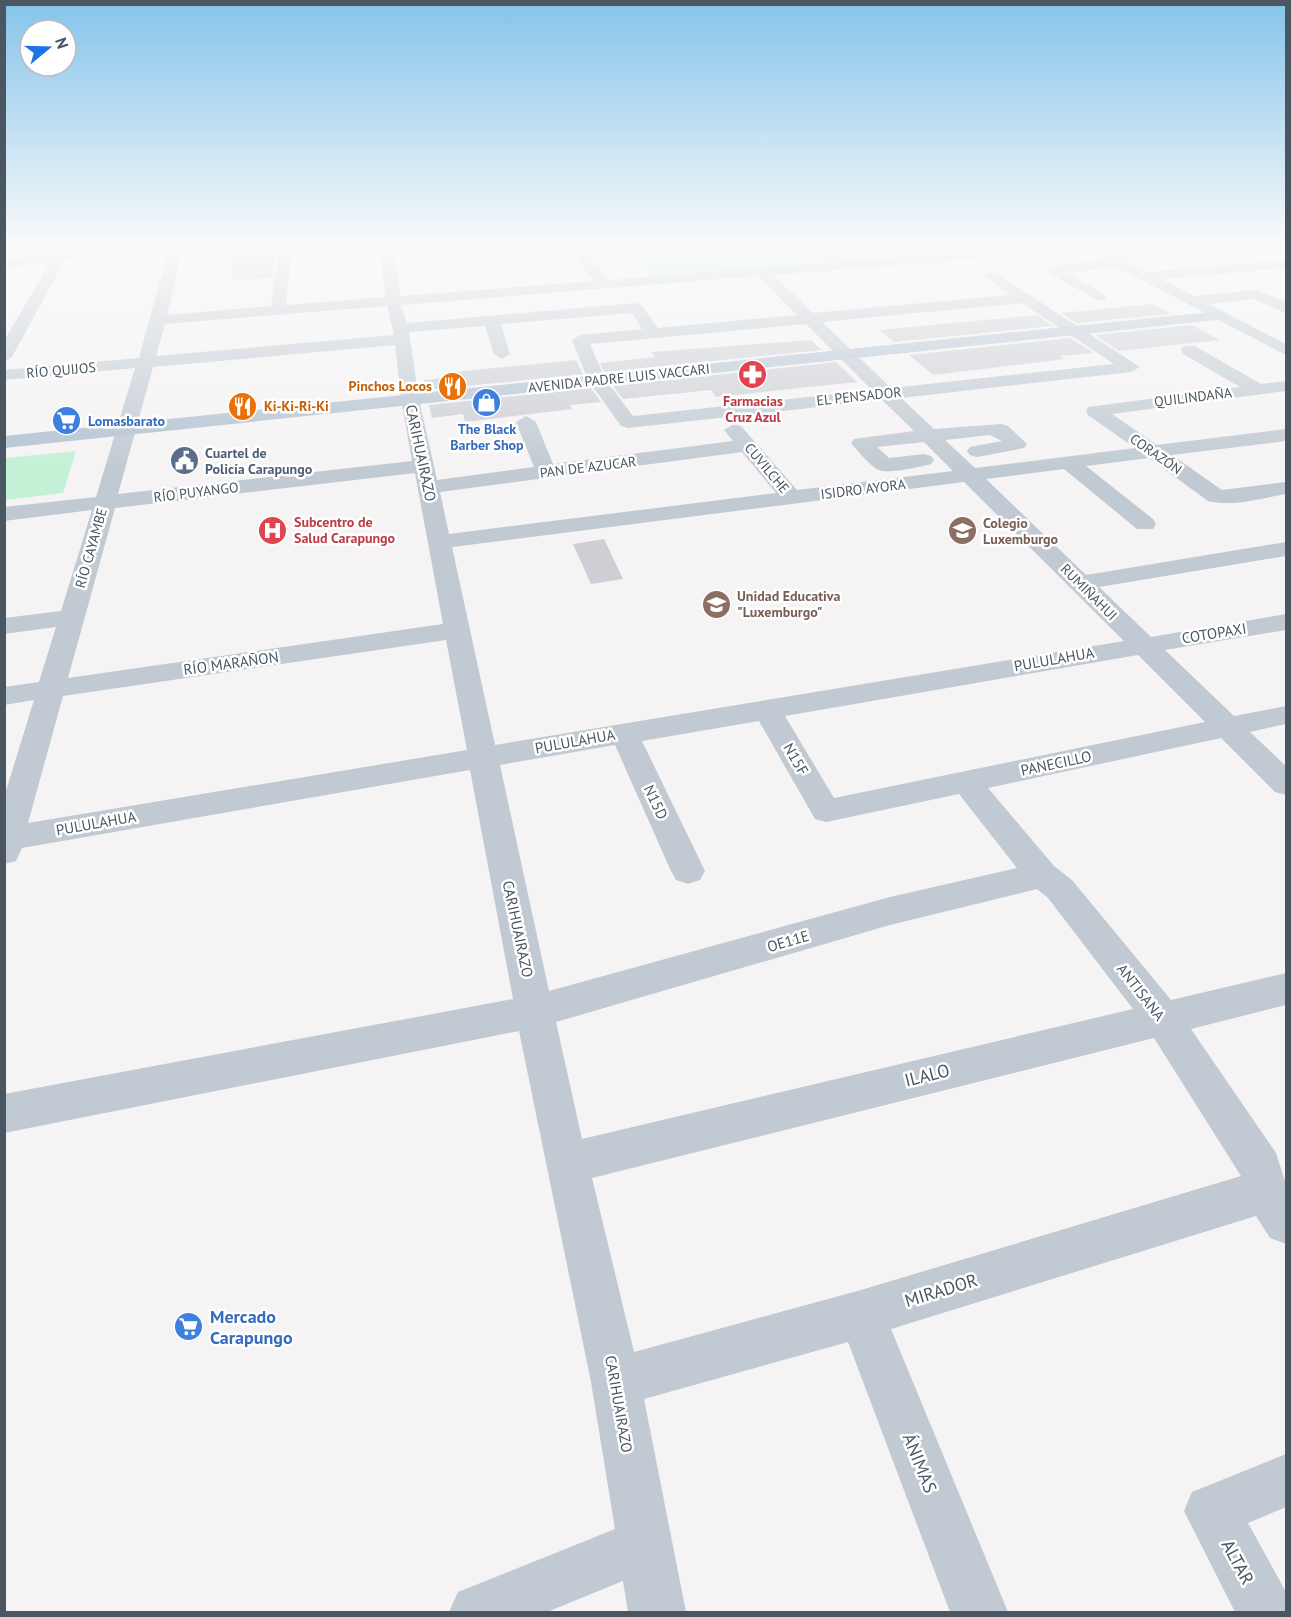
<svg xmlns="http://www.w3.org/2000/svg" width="1291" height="1617" font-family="'PT Sans',sans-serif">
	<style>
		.green { fill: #c3f1d5 }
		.building { fill: #cdcfd5 }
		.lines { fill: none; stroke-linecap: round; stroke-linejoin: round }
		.minor { fill: #c1cad2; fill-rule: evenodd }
		.major { fill: #b3c2d1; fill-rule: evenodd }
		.labels { text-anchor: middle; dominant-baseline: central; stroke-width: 5; stroke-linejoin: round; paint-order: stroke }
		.far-street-label { font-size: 14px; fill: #4a5661; stroke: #fff }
		.far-food-label { font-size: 14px; font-weight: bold; fill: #c56008; stroke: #fff; text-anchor: end }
		.far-health-label { font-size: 14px; font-weight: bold; fill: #be3a42; stroke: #fff }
		.far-shop-label { font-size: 14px; font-weight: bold; fill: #366cbe; stroke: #fff; text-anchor: start }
		.far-service-label { font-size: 14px; font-weight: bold; fill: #4e5e75; stroke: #fff; text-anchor: start }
		.far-education-label { font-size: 14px; font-weight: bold; fill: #785e54; stroke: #fff; text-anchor: start }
		.street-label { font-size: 15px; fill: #4a5661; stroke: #fff }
		.near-street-label { font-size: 18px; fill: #4a5661; stroke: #fff }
		.near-shop-label { font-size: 18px; font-weight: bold; fill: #366cbe; stroke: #fff; text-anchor: start }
	</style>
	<rect width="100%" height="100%" fill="#f5f3f3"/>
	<g class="green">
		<path d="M627 244H850L859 251 858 262 652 277Z"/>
		<path d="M76 451 63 493 5 500V458Z"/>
	</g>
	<g class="building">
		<path d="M232 244H277L273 275 269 278 232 281Z"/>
		<path d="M1154 304 1171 314 1077 323 1061 313Z"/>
		<path d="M1037 315 1053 326 894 342 879 330Z"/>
		<path d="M1192 325 1220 340 1119 351 1095 335Z"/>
		<path d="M1070 338 1094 353 1060 356 1065 359 933 375 909 355Z"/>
		<path d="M811 340 822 350 604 372 600 363 655 357 651 352Z"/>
		<path d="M576 360 583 374 426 390 424 380 454 377 453 372Z"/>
		<path d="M836 362 857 382 716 397 711 390 623 399 613 386Z"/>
		<path d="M591 388 601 402 570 405 572 409 465 422 463 414 432 418 429 405Z"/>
		<path d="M604 539 623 579 591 584 573 544Z"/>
	</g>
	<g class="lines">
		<g class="minor">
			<path d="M121 244H159L152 248 65 260 12 357 4 362V341L50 262 4 268V260Z"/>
			<path d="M170 244H184L167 315 271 306 279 244H293L286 305 385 297 380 244H394V248L508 244 501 248 395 256 400 296 594 281 567 244H581L608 280 1060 244H1092V249L1087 250 773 275 813 313 1010 295 984 276 991 272 996 273 1140 367 1131 372 901 398 934 429 1001 424 1008 426 1027 444 1024 448 977 457 970 455 967 451 970 447 1002 441 990 435 945 440 975 468 1135 448 1088 415 1086 411 1088 407 1240 387 1183 354 1181 350 1183 346H1195L1261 384 1286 381V391L1112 414 1157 445 1286 429V441L1172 455 1222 490 1286 482V494C1262 498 1233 507 1208 501L1149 458 1086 466 1153 519 1156 524 1153 529H1137L1064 469 986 479 1086 575 1286 542V556L1099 587 1151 637 1286 614V630L1165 650 1234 716 1286 706V724L1250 732 1286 766V795L1275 792 1221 738 988 788 1054 866 1072 880 1171 1000 1286 973V1005L1191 1029 1276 1153 1286 1184V1244L1270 1238 1256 1216 891 1329 1008 1612H950L848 1342 644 1399 686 1612H628L623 1581 547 1612H449L458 1592 615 1529 591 1382 519 1031 4 1133V1094L513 999 470 770 22 848 16 861 4 864V797L34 700 4 705V687L39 682 56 627 4 634V618L61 611 92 510 4 521V507L96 497 135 368 4 380V370L139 358ZM758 276 797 315 658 328 641 305 636 303 407 323 401 305ZM1022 303 1114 364 891 388 822 322ZM387 306 394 335 156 356 165 324ZM632 313 642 329 580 335 572 340 588 380 621 426 628 428 882 400 914 431 854 439 851 443 854 447C861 454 870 466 879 470 888 474 920 467 931 464L934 460 931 456 924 454 889 458 877 447 924 442 953 471 797 490 741 426 734 424 724 430 733 441 553 464 536 422 526 416 516 422 534 467 437 480 419 399 409 332 485 326 494 354 502 359 510 354 501 324ZM806 324 872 390 633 416 605 379 590 344ZM395 345 401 399 412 461 118 494 153 367ZM742 452 776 493 449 534 440 492ZM415 473 443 624 68 678 115 508ZM964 482 1124 641 495 745 452 547ZM446 640 467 750 28 823 63 696ZM1138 655 1205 722 834 798 785 716ZM759 721 815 819 826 822 959 794 1017 868 890 897 549 991 500 765 615 745 671 871 676 880 688 884 700 880 705 871 642 741ZM1037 889 1048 898 1133 1009 582 1139 556 1022 890 925ZM1154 1038 1241 1176 861 1290 634 1352 592 1178Z"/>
			<path d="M1180 244H1234L1227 248 1119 258 1146 272 1286 260V268L1161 279 1194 296 1256 290 1286 302V313L1254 299 1209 304 1286 344V355L1117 267 1067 273 1104 294 1106 297 1104 300 1099 301 1044 270 1051 266 1104 260 1093 253 1100 249Z"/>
			<path d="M1286 1454V1507L1248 1523 1286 1592V1612H1235L1184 1511 1192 1492Z"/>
		</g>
		<path class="major" d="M1220 311 1228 316 1226 319 4 448V436Z"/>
	</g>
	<linearGradient id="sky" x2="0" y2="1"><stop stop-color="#85c3ea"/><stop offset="0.52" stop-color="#fafafa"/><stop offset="1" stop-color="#fafafa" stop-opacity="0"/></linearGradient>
	<rect width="1291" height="471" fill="url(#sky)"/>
	<defs>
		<symbol id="pharmacy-disc" viewBox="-11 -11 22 22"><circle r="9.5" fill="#e0444e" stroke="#fff"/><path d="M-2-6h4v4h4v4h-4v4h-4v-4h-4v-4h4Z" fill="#fff"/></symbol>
		<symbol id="restaurant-disc" viewBox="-11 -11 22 22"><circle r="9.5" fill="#e8710a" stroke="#fff"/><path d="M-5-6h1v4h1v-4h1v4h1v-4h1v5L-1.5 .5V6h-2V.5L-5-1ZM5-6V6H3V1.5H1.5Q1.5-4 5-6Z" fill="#fff"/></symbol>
		<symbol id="shop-disc" viewBox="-11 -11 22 22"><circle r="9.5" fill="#3f7fe0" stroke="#fff"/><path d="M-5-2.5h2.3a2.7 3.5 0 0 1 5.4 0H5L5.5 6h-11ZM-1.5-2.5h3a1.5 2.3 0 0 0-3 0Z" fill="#fff"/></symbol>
		<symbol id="supermarket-disc" viewBox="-11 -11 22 22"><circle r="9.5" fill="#3f7fe0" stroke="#fff"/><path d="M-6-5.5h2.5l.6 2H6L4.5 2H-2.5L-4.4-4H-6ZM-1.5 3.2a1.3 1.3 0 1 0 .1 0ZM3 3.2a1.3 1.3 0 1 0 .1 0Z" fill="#fff"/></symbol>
		<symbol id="civic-disc" viewBox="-11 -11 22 22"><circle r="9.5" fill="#5c6f8a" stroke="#fff"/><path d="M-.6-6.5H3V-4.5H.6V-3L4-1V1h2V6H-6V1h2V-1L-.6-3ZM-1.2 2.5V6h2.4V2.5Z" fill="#fff"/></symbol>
		<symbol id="hospital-disc" viewBox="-11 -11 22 22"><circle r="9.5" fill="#e0444e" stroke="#fff"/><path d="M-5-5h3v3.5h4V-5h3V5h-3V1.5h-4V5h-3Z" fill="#fff"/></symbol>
		<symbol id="school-disc" viewBox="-11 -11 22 22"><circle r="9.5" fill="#8d6e63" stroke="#fff"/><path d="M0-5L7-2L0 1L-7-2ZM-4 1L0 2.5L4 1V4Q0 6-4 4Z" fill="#fff"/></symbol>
	</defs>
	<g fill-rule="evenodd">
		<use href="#pharmacy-disc" x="736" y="358" width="33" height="33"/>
		<use href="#restaurant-disc" x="436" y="370" width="33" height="33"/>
		<use href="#shop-disc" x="470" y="386" width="33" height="33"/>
		<use href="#restaurant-disc" x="226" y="390" width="33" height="33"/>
		<use href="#supermarket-disc" x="50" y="404" width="33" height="33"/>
		<use href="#civic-disc" x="168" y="444" width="33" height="33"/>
		<use href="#hospital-disc" x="256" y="514" width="33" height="33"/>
		<use href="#school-disc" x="946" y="514" width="33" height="33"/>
		<use href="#school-disc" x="700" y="588" width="33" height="33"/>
		<use href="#supermarket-disc" x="172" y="1310" width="33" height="33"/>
	</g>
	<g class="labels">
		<g class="far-street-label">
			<text transform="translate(61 370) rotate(-5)">RÍO QUIJOS</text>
			<text transform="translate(619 378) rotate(-6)">AVENIDA PADRE LUIS VACCARI</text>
			<text transform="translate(859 396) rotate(-6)">EL PENSADOR</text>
			<text transform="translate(1193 397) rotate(-7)">QUILINDAÑA</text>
			<text transform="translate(1156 454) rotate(35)">CORAZÓN</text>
			<text transform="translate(588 467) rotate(-7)">PAN DE AZUCAR</text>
			<text transform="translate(767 468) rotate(50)">CUVILCHE</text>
			<text transform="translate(863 489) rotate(-7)">ISIDRO AYORA</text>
			<text transform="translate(196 492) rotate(-7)">RÍO PUYANGO</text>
			<text transform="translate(91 548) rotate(-74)">RÍO CAYAMBE</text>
			<text transform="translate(1089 592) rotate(45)">RUMIÑAHUI</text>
		</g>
		<g class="far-food-label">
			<text x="432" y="386">Pinchos Locos</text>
			<text x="264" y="406" text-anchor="start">Ki-Ki-Ri-Ki</text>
		</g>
		<g class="far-health-label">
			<text x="753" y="401">Farmacias<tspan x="753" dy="16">Cruz Azul</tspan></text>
			<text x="294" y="522" text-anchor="start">Subcentro de<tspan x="294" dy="16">Salud Carapungo</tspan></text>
		</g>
		<g class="far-shop-label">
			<text x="88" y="421">Lomasbarato</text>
			<text x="487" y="429" text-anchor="middle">The Black<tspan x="487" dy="16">Barber Shop</tspan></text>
		</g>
		<g class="far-service-label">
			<text x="205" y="453">Cuartel de<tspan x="205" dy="16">Policía Carapungo</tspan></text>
		</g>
		<g class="far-education-label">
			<text x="983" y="523">Colegio<tspan x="983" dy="16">Luxemburgo</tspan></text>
			<text x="737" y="596">Unidad Educativa<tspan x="737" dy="16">"Luxemburgo"</tspan></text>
		</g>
		<g class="street-label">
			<text transform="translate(421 453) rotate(78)">CARIHUAIRAZO</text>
			<text transform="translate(1214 633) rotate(-9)">COTOPAXI</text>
			<text transform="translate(1054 659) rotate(-10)">PULULAHUA</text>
			<text transform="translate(231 663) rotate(-8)">RÍO MARAÑON</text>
			<text transform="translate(575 741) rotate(-10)">PULULAHUA</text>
			<text transform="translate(796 759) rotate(60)">N15F</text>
			<text transform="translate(1056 763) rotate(-12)">PANECILLO</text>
			<text transform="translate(656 802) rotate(65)">N15D</text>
			<text transform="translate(96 823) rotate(-10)">PULULAHUA</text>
			<text transform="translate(518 929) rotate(78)">CARIHUAIRAZO</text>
			<text transform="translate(788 941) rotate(-16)">OE11E</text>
			<text transform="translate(1141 992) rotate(52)">ANTISANA</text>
			<text transform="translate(619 1404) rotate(80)">CARIHUAIRAZO</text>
		</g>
		<g class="near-street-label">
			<text transform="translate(927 1075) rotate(-14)">ILALO</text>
			<text transform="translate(941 1290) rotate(-17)">MIRADOR</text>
			<text transform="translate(920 1463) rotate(68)">ÁNIMAS</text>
			<text transform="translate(1238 1562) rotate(62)">ALTAR</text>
		</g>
		<g class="near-shop-label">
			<text x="210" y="1316">Mercado<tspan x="210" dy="21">Carapungo</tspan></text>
		</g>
	</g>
	<rect width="1291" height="1617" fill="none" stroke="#4a5661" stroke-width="12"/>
	<g transform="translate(48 48) rotate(71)"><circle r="28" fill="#ffffff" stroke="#b7bbc0" stroke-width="1.5"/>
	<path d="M0-4.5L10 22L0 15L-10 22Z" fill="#1a73e8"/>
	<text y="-9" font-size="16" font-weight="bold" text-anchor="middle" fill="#4a5661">N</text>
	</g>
</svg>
